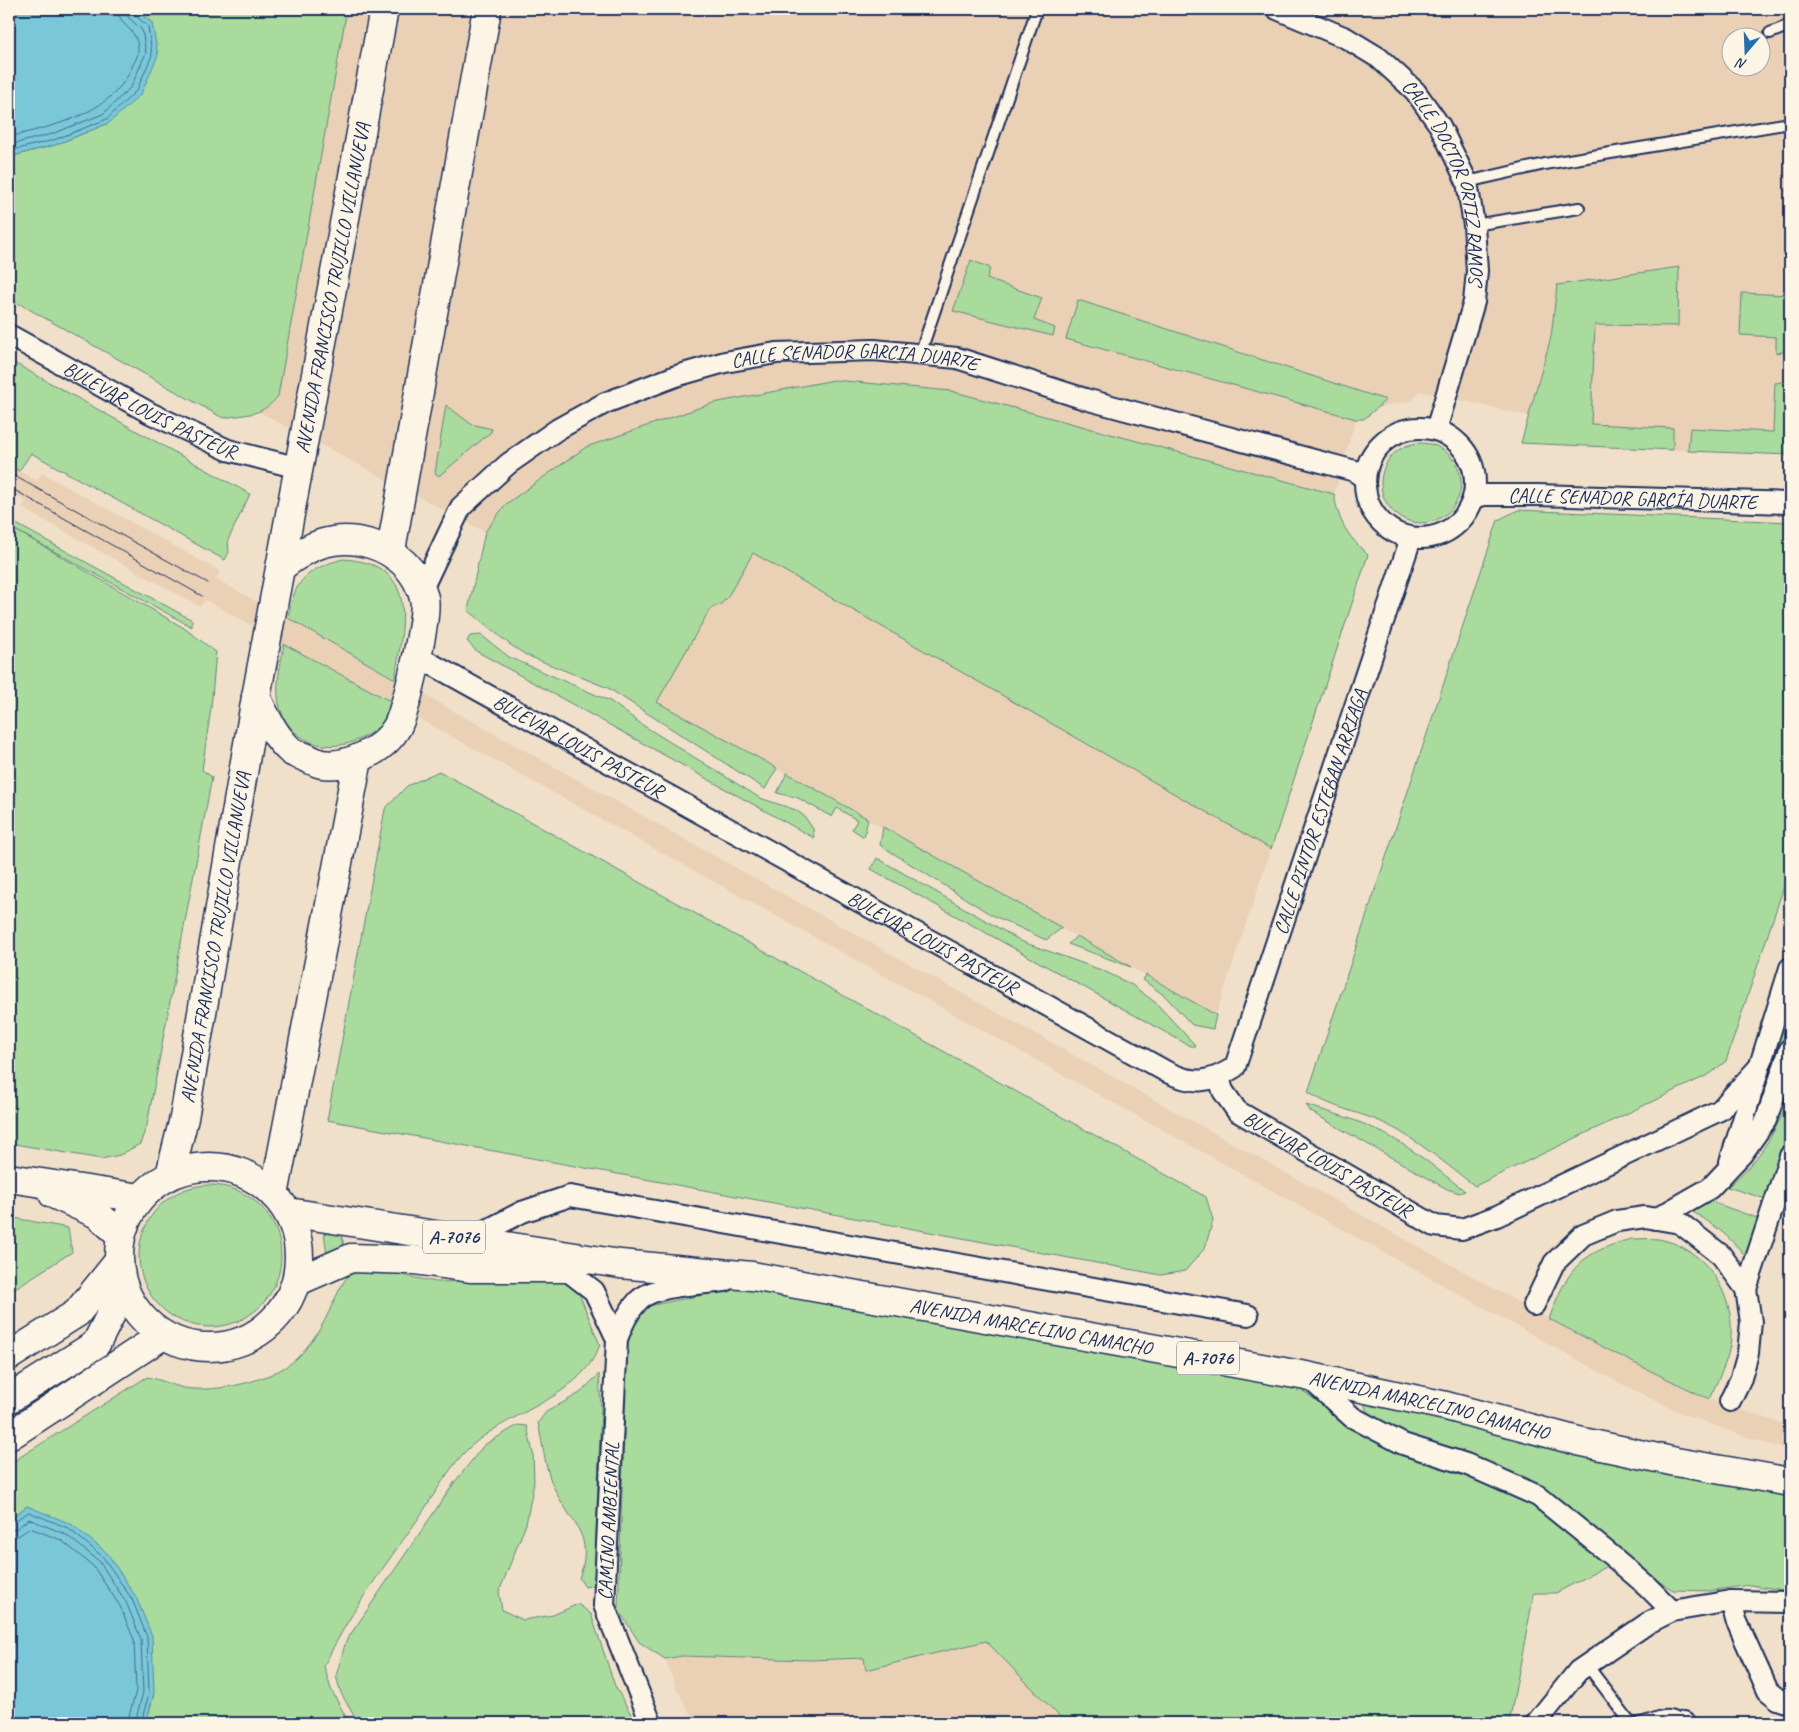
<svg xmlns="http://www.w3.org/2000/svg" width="1799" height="1732" font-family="Caveat,sans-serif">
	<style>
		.built { fill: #ead1b6; fill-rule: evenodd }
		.green { fill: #a9db9d; stroke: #62857e }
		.water { fill: #7ac8d7; stroke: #548ba7 }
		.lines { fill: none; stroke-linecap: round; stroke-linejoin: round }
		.shore { stroke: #416c8e; stroke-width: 1 }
		.lane-casing { stroke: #1b2f5e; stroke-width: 14 }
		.street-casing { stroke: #1b2f5e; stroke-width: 24 }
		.secondary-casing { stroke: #1b2f5e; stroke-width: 31 }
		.primary-casing { stroke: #1b2f5e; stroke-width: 31 }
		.lane { stroke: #fcf5e5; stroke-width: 10 }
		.street { stroke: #fcf5e5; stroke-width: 20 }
		.secondary { stroke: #fcf5e5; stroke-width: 28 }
		.primary { stroke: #fcf5e5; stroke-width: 28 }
		.tram { stroke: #1b2f5e; stroke-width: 1 }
		.labels { text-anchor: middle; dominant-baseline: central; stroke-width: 4; stroke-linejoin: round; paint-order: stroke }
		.shield { fill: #fcf5e5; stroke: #5e6a86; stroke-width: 1 }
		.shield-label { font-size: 19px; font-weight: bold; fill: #1b2f5e }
		.street-label { font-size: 20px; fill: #1b2f5e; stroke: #fcf5e5 }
	</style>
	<rect width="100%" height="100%" fill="#f1e0c9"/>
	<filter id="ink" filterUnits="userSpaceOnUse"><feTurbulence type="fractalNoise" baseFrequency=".02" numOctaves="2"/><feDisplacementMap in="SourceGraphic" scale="10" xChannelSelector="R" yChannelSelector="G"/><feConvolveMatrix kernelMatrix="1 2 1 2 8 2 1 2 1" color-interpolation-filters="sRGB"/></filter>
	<g filter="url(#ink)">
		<g class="built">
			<path d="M9 9H1790V455L1521 443 1529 416 1420 391 1413 400 1379 408 1364 419H1356L1334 494 1337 513 1349 538 1368 555 1216 1015 657 702 485 532 259 412 223 418 9 298ZM1732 38H1762V68H1732Z"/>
			<path d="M9 465 37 481 42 473 220 571 216 579 1549 1319 1632 1362 1709 1399 1790 1426V1451L1728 1431 1676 1411 1614 1380 205 600 200 607 22 508 26 501 9 491Z"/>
			<path d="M986 1641 1066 1723H696L676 1688 665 1659 682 1656 809 1660 864 1658 866 1670Z"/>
		</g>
		<g class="green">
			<path d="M135 9H347L278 396C263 416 247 414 223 418L9 298V157L55 145 109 123 152 23Z"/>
			<path d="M971 260 990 268 987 279 1042 298 1034 320 1055 328 1053 336 953 311Z"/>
			<path d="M1679 267 1678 326 1595 325 1591 424 1673 428V450L1521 443 1551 337 1557 285Z"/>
			<path d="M1742 293 1790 295V351L1776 353V337L1740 335Z"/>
			<path d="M1078 300 1386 400 1364 419H1356L1066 339Z"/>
			<path d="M9 360 250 494 228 540 229 552 225 560 31 453 19 471 9 465Z"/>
			<path d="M834 380 951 391 1334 494C1339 523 1347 535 1368 555L1271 849 753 553 727 598 721 604 710 609 657 702 777 768 765 789 608 688 526 655 509 644 468 610 485 532 506 504 586 447 713 403Z"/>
			<path d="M1790 381V455L1688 451 1690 428 1773 432 1775 383Z"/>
			<path d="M446 405 471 424 492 429 491 432 439 476 435 473Z"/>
			<circle cx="1421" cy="483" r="40"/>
			<path d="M1518 510 1790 522V868L1726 1061 1710 1074 1475 1186C1447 1165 1418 1140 1386 1124 1361 1112 1330 1108 1308 1092L1498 520Z"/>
			<path d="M9 520 192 620V627L17 531 184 628 216 652 211 708 202 770 212 777 147 1125 140 1144 120 1155 101 1159 9 1143Z"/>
			<path d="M343 559C421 564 403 623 395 679L288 618C294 581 306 569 343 559Z"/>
			<path d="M481 635 509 657 610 701 644 726 760 798 796 810 805 817 813 829 814 838 476 651 467 641 470 636Z"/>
			<path d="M284 644 392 702C388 710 385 720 380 726 377 730 371 732 367 735 336 755 292 747 280 708 274 688 281 664 284 644Z"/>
			<path d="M439 771 1206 1197 1213 1220 1205 1248 1185 1271 1161 1275 327 1120 385 809 407 786Z"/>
			<path d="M787 773 868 819 864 837 852 829 857 820 837 808 832 817 798 798 777 793Z"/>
			<path d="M883 827 1062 928 1046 940 990 914 880 845Z"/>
			<path d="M877 858 1023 942 1104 971 1132 985 1156 1003 1196 1046H1190L871 869Z"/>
			<path d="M1077 936 1131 967 1068 944Z"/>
			<path d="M1146 975 1216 1015 1213 1029 1192 1025 1165 996 1143 980Z"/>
			<path d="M1790 1000V1023L1761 1113 1750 1131Z"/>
			<path d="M1790 1093V1126L1766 1199 1727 1187C1758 1163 1778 1130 1790 1093Z"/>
			<path d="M1306 1105C1332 1113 1359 1120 1383 1133 1413 1148 1439 1171 1465 1191L1459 1193 1447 1189 1311 1112Z"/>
			<circle cx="210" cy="1256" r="71"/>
			<path d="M1709 1201 1760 1219 1749 1253 1745 1256C1729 1236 1714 1224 1691 1211Z"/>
			<path d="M9 1217 68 1228 72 1252 9 1292Z"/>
			<path d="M324 1232 341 1233 345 1249 327 1255Z"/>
			<path d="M1631 1239C1640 1239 1650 1238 1658 1239 1707 1247 1738 1298 1730 1345 1727 1364 1717 1382 1709 1399L1632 1362 1549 1319C1567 1270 1579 1253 1631 1239Z"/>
			<path d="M372 1269 436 1282 562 1279 576 1286 600 1345C578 1403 502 1411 463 1454 446 1473 432 1498 418 1519 384 1567 349 1613 324 1666L331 1689 349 1723H146L154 1693 27 1506 9 1520V1464L147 1377C160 1379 171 1385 184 1388 216 1393 272 1381 296 1359 303 1353 310 1343 315 1336 330 1316 335 1292 350 1273Z"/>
			<path d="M753 1285 1287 1380 1381 1445 1469 1478 1529 1503 1607 1566 1556 1593H1534L1509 1723H1066L986 1641 866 1670 864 1658 809 1660 682 1656 665 1659 639 1642 618 1609 627 1344 635 1313 648 1306Z"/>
			<path d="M599 1374 601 1407 594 1585 585 1587 579 1578C595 1535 572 1525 555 1490 545 1471 543 1444 538 1423L546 1412 580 1393Z"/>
			<path d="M1364 1402 1790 1493V1591L1750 1585 1709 1591 1673 1590 1656 1580 1528 1478 1405 1433 1367 1412Z"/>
			<path d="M518 1425 527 1426 533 1453 534 1483 526 1524 499 1592 502 1610 523 1620 553 1615 578 1604 591 1614 615 1686 636 1723H358L341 1693 336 1676 346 1641 454 1483 484 1445Z"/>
		</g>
		<g class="water">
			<path d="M9 9H135L152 23 158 55 141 94 109 123 55 145 9 157Z"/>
			<path d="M27 1506 71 1524 107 1553 136 1597 152 1636 154 1693 146 1723H9V1520Z"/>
		</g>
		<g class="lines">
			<g class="shore">
				<path d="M9 137C52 126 111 115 131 69 133 64 138 57 138 52 139 27 119 29 118 9"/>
				<path d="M9 145 52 134 103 114 131 87 146 53 142 30 128 17 126 9"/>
				<path d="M9 151 54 140 107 119 137 90 152 55 148 26 133 14 132 9"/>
				<path d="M9 1524 29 1512 68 1528 103 1557 132 1599 147 1637 149 1693 141 1723"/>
				<path d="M9 1530 16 1529 29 1519 65 1534 99 1561 126 1602 141 1639 143 1692 135 1723"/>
				<path d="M9 1538 18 1536 30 1528 61 1540 93 1566 120 1606 134 1640 136 1691 127 1723"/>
			</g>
			<defs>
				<g id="lane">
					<path d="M1770 33 1790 25"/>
					<path d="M1467 182 1545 164 1790 123"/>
					<path d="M1474 225 1579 208"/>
					<path d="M920 354 1037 9"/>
					<path d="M1587 1665 1631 1723"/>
					<path d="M1640 1723C1661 1718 1663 1710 1684 1722"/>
				</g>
				<g id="street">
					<path id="s1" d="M1277 9 1346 38 1379 58 1415 91 1440 126 1467 182 1474 225 1477 271 1474 302 1436 430"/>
					<path id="s2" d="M9 335 150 413 228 450 299 468"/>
					<circle cx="1420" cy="483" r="55"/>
					<path id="s3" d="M1474 498 1484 495H1538L1790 503"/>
					<path id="s4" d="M421 591 461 507 508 464 558 429 605 403 676 376 725 362 776 353 874 350 957 358 1085 399 1355 471 1364 478"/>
					<path id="s5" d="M417 656 1167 1072C1194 1085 1210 1083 1235 1067L1411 538"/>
					<path id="s6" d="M1219 1077 1223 1091 1237 1111 1435 1226 1462 1229 1497 1216 1720 1110 1759 1067"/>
					<path d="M1730 1162 1790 968"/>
					<path d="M1656 1219 1710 1188 1742 1154 1766 1120 1790 1049"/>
					<path d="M470 1239 522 1212 570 1196 1248 1315"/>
					<path d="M564 1268 594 1291 617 1339"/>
					<path d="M1746 1289 1790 1156"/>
					<path d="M1534 1305 1554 1263 1583 1235 1617 1221 1645 1217 1680 1223 1721 1255 1746 1289 1751 1322 1748 1353 1741 1378 1730 1401"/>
					<path d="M1308 1377 1352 1417 1403 1444 1466 1464 1538 1496 1612 1556 1647 1586 1672 1611"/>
					<path d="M1731 1601 1736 1620 1768 1691 1778 1699 1790 1703"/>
					<path d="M1684 1722 1685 1723"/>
					<path id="s7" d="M651 1723 604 1605 617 1339C622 1326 627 1313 638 1301 652 1285 703 1284 725 1281"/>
					<path d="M1536 1723 1578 1671 1648 1623 1672 1611 1731 1601 1790 1602"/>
				</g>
				<g id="secondary">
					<path d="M391 550 487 9"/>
					<path d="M256 697C266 717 274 736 291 751 295 754 300 755 305 757 310 759 316 763 322 764 348 768 384 750 397 727 406 711 429 614 424 598 417 571 397 552 371 544 335 533 309 545 281 567"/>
					<path id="s8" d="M170 1175 184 1118 256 697 384 9"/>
					<path d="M9 1178 140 1198"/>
					<path d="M53 1194 97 1214 121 1235"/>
					<path d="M274 1195 358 759"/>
					<path d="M9 1356 77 1313 118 1262"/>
					<path d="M9 1399 96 1344 124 1288"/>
					<path d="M9 1436 163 1335"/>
				</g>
				<g id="primary">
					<circle cx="209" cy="1257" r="90"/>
					<path id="s9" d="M288 1212 620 1264 752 1276 1306 1376 1446 1406 1578 1441 1676 1462 1790 1482"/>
					<path d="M296 1282 351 1258 414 1260 470 1268H572"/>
				</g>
			</defs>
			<use href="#lane" class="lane-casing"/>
			<use href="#street" class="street-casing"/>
			<use href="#secondary" class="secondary-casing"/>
			<use href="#primary" class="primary-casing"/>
			<use href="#lane" class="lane"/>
			<use href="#street" class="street"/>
			<use href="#secondary" class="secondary"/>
			<use href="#primary" class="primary"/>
			<g class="tram">
				<path d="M9 473 208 583"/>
				<path d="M9 487 202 596"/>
			</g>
		</g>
	</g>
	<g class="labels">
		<g class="shield">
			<rect x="423" y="1220.5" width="62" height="33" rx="4"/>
			<rect x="1177" y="1341.5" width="62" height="33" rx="4"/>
		</g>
		<g class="shield-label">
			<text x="454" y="1237">A-7076</text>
			<text x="1208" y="1358">A-7076</text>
		</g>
		<g class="street-label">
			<text stroke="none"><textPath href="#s1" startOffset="260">CALLE DOCTOR ORTIZ RAMOS</textPath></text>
			<text stroke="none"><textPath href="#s8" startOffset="902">AVENIDA FRANCISCO TRUJILLO VILLANUEVA</textPath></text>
			<text stroke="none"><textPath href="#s4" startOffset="529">CALLE SENADOR GARCÍA DUARTE</textPath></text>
			<text stroke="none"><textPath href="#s2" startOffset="160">BULEVAR LOUIS PASTEUR</textPath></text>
			<text stroke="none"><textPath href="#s3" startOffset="159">CALLE SENADOR GARCÍA DUARTE</textPath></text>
			<text stroke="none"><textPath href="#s5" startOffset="185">BULEVAR LOUIS PASTEUR</textPath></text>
			<text stroke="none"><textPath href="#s5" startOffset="1199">CALLE PINTOR ESTEBAN ARRIAGA</textPath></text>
			<text stroke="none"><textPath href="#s8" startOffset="242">AVENIDA FRANCISCO TRUJILLO VILLANUEVA</textPath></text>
			<text stroke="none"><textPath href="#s5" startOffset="590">BULEVAR LOUIS PASTEUR</textPath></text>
			<text stroke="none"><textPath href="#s6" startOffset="144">BULEVAR LOUIS PASTEUR</textPath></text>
			<text stroke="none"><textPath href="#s9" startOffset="752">AVENIDA MARCELINO CAMACHO</textPath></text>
			<text stroke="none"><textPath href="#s9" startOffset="1158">AVENIDA MARCELINO CAMACHO</textPath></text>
			<text stroke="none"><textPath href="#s7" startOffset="211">CAMINO AMBIENTAL</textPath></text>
		</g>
	</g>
	<rect width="1799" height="1732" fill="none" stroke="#fcf5e5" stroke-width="30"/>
	<rect x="15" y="15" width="1769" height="1702" fill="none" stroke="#1b2f5e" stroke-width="2" filter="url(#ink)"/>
	<g transform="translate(1746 52) rotate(199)"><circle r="24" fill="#fcf5e5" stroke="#a2a6af"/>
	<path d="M0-4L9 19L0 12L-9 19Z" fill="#1f6fb2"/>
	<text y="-8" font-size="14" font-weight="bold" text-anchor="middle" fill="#1b2f5e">N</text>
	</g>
</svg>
